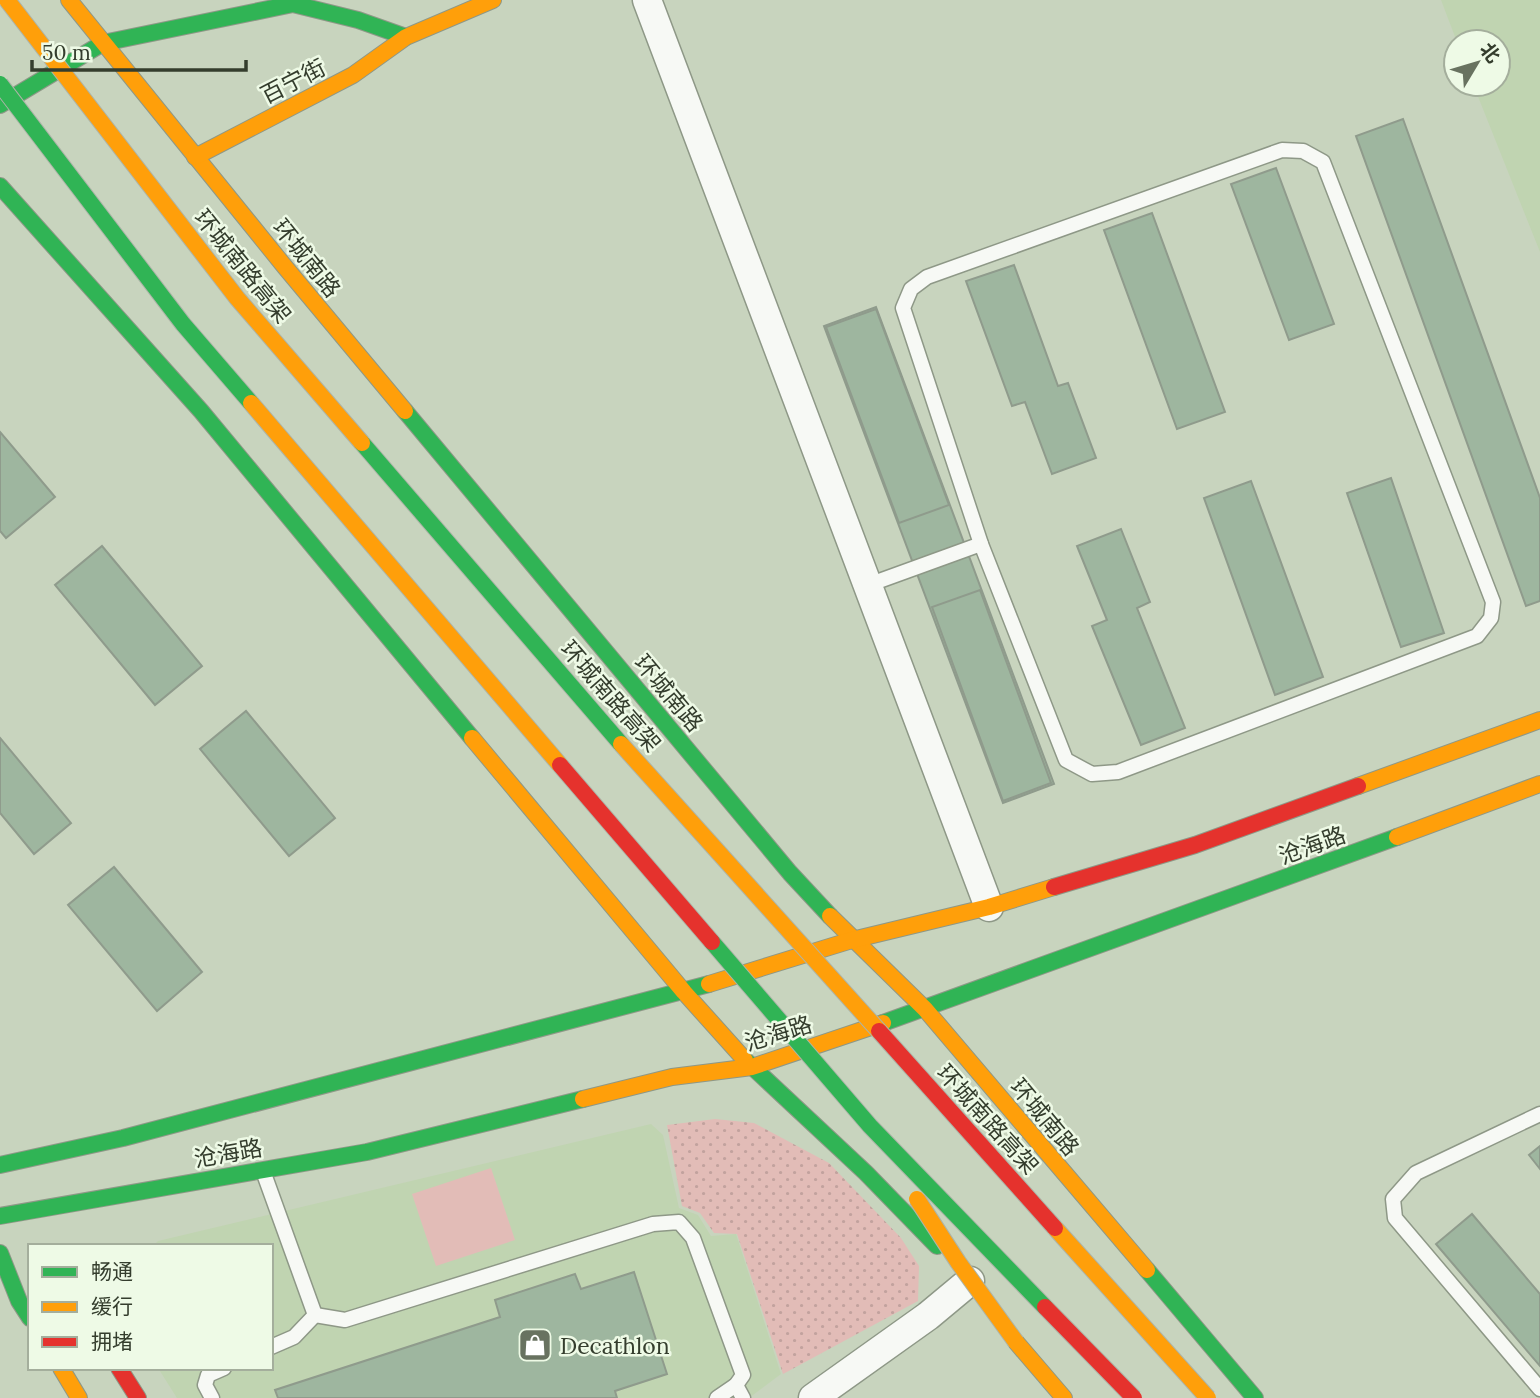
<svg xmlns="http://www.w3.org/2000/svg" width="1540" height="1398" font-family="Lora,'Noto Sans SC',serif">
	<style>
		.built { fill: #c0d4b1 }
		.grass { fill: url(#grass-dots) }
		.pitch { fill: #e2bcb7 }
		.building { fill: #9eb69f; stroke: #8f9b8c; stroke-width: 2 }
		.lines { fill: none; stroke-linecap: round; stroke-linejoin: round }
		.lane-casing { stroke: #8e9887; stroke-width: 17 }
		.street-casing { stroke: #8e9887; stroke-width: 31 }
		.fast-casing { stroke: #8e9887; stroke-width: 18 }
		.slow-casing { stroke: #8e9887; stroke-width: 18 }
		.jam-casing { stroke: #8e9887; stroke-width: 18 }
		.lane { stroke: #f7f9f5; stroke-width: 14 }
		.street { stroke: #f7f9f5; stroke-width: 28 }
		.fast { stroke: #30b455; stroke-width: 16 }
		.slow { stroke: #ff9f0a; stroke-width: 16 }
		.jam { stroke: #e5322d; stroke-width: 16 }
		.fast-bridge-casing { stroke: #adb4a8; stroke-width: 18; stroke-linecap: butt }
		.slow-bridge-casing { stroke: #adb4a8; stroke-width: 18; stroke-linecap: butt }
		.jam-bridge-casing { stroke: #adb4a8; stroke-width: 18; stroke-linecap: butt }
		.fast-bridge { stroke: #30b455; stroke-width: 16 }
		.slow-bridge { stroke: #ff9f0a; stroke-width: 16 }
		.jam-bridge { stroke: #e5322d; stroke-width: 16 }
		.labels { text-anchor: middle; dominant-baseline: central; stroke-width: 5; stroke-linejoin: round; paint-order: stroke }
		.street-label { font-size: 23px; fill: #343d2d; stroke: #eefae6 }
		.poi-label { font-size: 23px; fill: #343d2d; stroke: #eefae6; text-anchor: start }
	</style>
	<defs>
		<pattern id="grass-dots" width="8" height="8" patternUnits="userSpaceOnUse" patternTransform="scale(1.75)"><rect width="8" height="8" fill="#e2bcb7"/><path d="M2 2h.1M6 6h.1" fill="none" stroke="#c2a29e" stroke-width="1.8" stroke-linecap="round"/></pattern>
	</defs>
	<rect width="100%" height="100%" fill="#c8d4be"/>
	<g class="built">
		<path d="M1441 0H1540V252L1473 84H1498V42H1457Z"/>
		<path d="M651 1124 663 1135 679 1208 698 1215 711 1236 736 1234 781 1374 749 1398H177L158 1368H271V1246H153L158 1241Z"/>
	</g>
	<path class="grass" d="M715 1119 754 1123 829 1163 901 1238 919 1266 918 1301 783 1374 737 1234 714 1233 700 1213 682 1206 667 1125Z"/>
	<path class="pitch" d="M491 1168 515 1240 436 1266 412 1194Z"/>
	<g class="building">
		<path d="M1403 119 1540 498V601L1526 606 1356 136Z"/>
		<path d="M1276 168 1334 324 1289 340 1231 184Z"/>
		<path d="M1152 213 1225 412 1177 429 1104 230Z"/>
		<path d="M1014 265 1058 386 1068 383 1096 458 1052 474 1025 402 1012 406 966 281Z"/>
		<path d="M876 307 1054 784 1003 803 824 326Z"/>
		<path d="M876 309 949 505 899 523 826 327Z"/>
		<path d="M0 432 55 497 6 538 0 531Z"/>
		<path d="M1391 478 1444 633 1401 647 1347 493Z"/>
		<path d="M1251 481 1323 677 1275 695 1204 498Z"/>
		<path d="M1121 529 1150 602 1137 608 1185 728 1141 745 1092 626 1107 620 1077 546Z"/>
		<path d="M102 546 202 666 155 705 55 585Z"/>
		<path d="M980 590 1051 783 1003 801 932 607Z"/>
		<path d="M246 711 335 818 289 856 200 749Z"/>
		<path d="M0 738 71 823 34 854 0 813Z"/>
		<path d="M114 867 202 972 157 1011 68 905Z"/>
		<path d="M1540 1146V1169L1529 1155Z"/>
		<path d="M1472 1214 1540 1294V1366L1436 1244Z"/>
		<path d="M634 1272 667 1374 615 1391 617 1398H278L275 1390 500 1317 495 1300 575 1274 581 1289Z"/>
	</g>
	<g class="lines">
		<defs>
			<g id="lane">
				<path d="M1282 150 1303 151 1323 162 1493 602 1491 618 1477 636 1118 772 1092 774 1066 760 981 544 903 308 911 289 927 277Z"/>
				<path d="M868 585 981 544"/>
				<path d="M1540 1114 1416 1173 1393 1199 1395 1218 1540 1389"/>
				<path d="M263 1171 315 1315"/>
				<path d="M315 1315 345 1320 653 1224 679 1222 693 1238 743 1375 736 1385 717 1398"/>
				<path d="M271 1347 294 1337 315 1315"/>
				<path d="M736 1385 743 1398"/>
				<path d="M212 1398 205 1385 208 1375 224 1368"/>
			</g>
			<g id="street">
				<path d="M647 0 989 907"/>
				<path d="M813 1398 928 1316 970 1281"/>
			</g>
			<g id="fast">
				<path d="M0 105 103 43 293 4 358 20 406 37"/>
				<path d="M0 186 201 411 472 738"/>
				<path d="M405 411 790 873 830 916"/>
				<path d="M883 1023 1397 837"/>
				<path d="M745 1060 866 1173 937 1246"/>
				<path d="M0 1165 123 1138 709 984"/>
				<path d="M0 1216 367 1152 583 1099"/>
				<path d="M0 1253 19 1301 30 1318"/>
				<path d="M1147 1270 1255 1398"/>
			</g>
			<g id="slow">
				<path d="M69 0 285 267 405 411"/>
				<path d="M195 157 353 75 406 37 493 0"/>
				<path d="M472 738 684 992 745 1060"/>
				<path d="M1358 786 1540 720"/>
				<path d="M1397 837 1540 784"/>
				<path d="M830 916 925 1009 1147 1270"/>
				<path d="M709 984 852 940 989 907 1054 887"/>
				<path d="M583 1099 672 1077 752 1067 883 1023"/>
				<path d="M1016 1342 1064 1398"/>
				<path d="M61 1368 79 1398"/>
			</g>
			<g id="jam">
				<path d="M1054 887 1195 845 1358 786"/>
				<path d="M119 1368 138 1398"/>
			</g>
		</defs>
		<use href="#lane" class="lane-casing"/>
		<use href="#street" class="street-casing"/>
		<use href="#fast" class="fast-casing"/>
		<use href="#slow" class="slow-casing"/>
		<use href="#jam" class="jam-casing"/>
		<use href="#lane" class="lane"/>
		<use href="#street" class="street"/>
		<use href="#fast" class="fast"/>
		<use href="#slow" class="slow"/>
		<use href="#jam" class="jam"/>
		<defs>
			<g id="fast-bridge">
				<path d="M0 84 183 324 251 403"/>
				<path d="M362 443 621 744"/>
				<path d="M712 942 870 1126 1045 1307"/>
			</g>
			<g id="slow-bridge">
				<path d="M7 0 237 298 362 443"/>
				<path d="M251 403 560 765"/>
				<path d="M621 744 879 1031"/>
				<path d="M917 1199 958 1262 1016 1342"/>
				<path d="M1055 1228 1208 1398"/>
			</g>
			<g id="jam-bridge">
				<path d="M560 765 712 942"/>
				<path d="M879 1031 1055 1228"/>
				<path d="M1045 1307 1134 1398"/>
			</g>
		</defs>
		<use href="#fast-bridge" class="fast-bridge-casing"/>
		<use href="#slow-bridge" class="slow-bridge-casing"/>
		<use href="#jam-bridge" class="jam-bridge-casing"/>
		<use href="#fast-bridge" class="fast-bridge"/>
		<use href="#slow-bridge" class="slow-bridge"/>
		<use href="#jam-bridge" class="jam-bridge"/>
	</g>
	<defs>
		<symbol id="shop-square" viewBox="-11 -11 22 22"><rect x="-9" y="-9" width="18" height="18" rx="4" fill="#687260" stroke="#eefae6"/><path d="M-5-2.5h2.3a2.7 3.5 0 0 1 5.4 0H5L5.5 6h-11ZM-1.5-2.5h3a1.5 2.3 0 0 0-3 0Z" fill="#fff"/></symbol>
	</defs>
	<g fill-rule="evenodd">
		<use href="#shop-square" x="516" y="1326" width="38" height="38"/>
	</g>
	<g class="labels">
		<g class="street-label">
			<text transform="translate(293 81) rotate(-27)">百宁街</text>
			<text transform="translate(307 258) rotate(51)">环城南路</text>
			<text transform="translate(243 266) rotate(51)">环城南路高架</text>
			<text transform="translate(669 693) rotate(50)">环城南路</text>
			<text transform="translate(611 696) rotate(49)">环城南路高架</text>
			<text transform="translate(1312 845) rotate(-20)">沧海路</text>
			<text transform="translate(778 1033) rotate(-17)">沧海路</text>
			<text transform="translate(1045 1117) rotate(50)">环城南路</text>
			<text transform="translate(988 1119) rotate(48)">环城南路高架</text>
			<text transform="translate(228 1153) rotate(-10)">沧海路</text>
		</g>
		<g class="poi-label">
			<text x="560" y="1345">Decathlon</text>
		</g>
	</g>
	<rect x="28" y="1244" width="245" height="126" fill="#eefae6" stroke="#a4ae9c" stroke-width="2"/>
	<rect x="42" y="1267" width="35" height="10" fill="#30b455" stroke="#a4ae9c" stroke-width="2"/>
	<text x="91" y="1279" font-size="21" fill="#343d2d">畅通</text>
	<rect x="42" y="1302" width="35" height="10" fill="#ff9f0a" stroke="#a4ae9c" stroke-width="2"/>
	<text x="91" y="1314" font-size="21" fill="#343d2d">缓行</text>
	<rect x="42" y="1337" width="35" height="10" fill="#e5322d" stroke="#a4ae9c" stroke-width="2"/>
	<text x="91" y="1349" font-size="21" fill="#343d2d">拥堵</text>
	<g transform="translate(1477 63) rotate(52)"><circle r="33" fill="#eefae6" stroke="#a4ae9c" stroke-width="2"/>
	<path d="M0-5L12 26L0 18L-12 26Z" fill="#687260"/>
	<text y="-10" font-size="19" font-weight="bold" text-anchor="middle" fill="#343d2d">北</text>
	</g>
	<path d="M32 60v10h214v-10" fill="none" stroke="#343d2d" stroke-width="3.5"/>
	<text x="42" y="60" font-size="21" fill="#343d2d" stroke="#eefae6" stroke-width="5" paint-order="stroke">50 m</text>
</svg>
